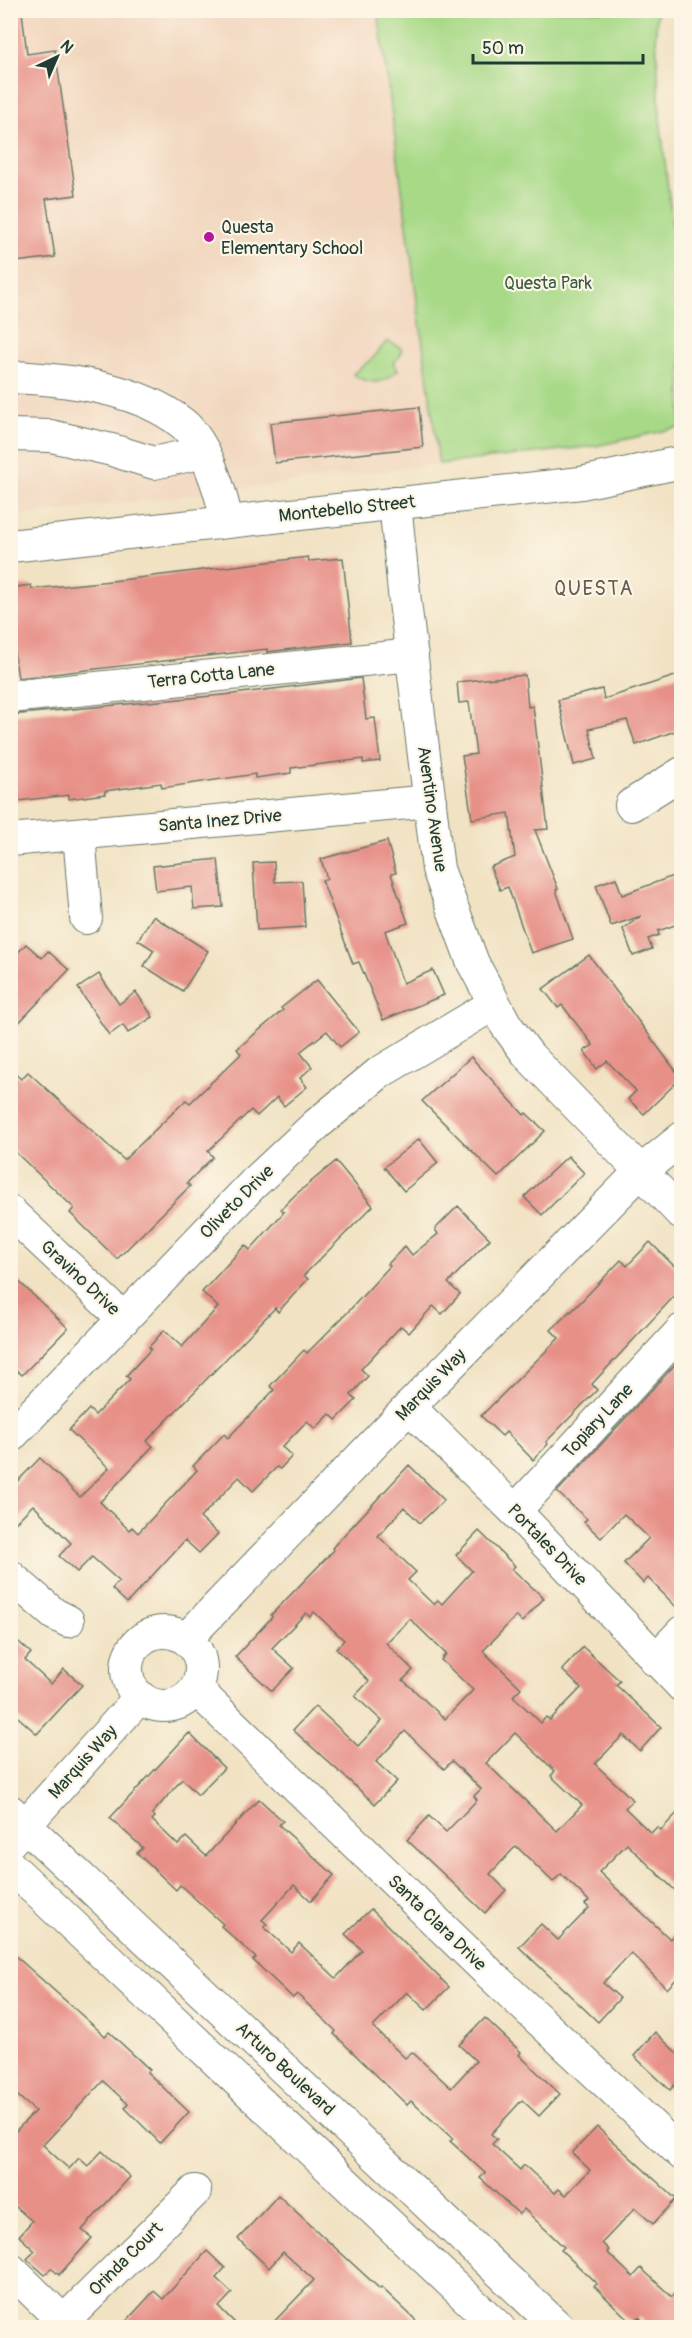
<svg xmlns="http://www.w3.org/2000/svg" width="692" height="2338" font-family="Pangolin,sans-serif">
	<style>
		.built { fill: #f1d5bd }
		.green { fill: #a7d987; stroke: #638b5e; stroke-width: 1.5 }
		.building { fill: #e79088; fill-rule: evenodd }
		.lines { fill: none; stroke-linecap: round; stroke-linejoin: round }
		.minor-casing { stroke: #687766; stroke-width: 34 }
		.minor { stroke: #fff; stroke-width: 32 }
		.poi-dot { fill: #b5179e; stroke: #fcf5e5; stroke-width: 2 }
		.labels { text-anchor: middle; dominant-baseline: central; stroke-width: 4.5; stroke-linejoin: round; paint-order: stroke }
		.poi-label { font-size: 18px; fill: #1f3d34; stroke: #fcf5e5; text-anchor: start }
		.park-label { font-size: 18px; fill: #3a5c45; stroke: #fcf5e5 }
		.street-label { font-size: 18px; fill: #1f3d34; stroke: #fcf5e5 }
		.neighbourhood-label { font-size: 20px; letter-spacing: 1.5px; fill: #655a51; stroke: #fcf5e5 }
	</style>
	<rect width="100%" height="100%" fill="#fcf5e5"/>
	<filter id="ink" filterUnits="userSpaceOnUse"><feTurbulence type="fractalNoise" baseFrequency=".0167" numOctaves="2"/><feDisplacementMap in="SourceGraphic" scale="12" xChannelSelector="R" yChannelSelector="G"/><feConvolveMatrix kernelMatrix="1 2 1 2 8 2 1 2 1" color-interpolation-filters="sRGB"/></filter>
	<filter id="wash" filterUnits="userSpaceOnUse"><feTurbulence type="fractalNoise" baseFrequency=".008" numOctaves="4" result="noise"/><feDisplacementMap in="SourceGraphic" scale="24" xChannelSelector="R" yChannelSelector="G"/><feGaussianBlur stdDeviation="1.35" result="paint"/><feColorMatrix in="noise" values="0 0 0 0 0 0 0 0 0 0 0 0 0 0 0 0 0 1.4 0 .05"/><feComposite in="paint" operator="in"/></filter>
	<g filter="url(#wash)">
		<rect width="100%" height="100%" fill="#f1e2c3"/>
		<path class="built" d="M10 11H378L439 464 11 517Z"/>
		<g class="green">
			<path d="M378 11H657L656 33 660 118 673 232 682 266 681 427 596 446 439 464Z"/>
			<path d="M387 341 401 348C403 355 398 359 393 363L398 370C384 384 370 386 353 374L374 357Z"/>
		</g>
		<g id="blocks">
			<g class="building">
				<path d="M10 12H22L27 54 55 50 76 195 46 199 55 257 16 262 10 225 14 223 10 199Z"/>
				<path d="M419 407 423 447 275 463 270 423Z"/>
				<path d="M308 557 309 561 343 558 352 642 267 652V649L18 678 10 625V588L31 585 32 589 121 580Z"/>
				<path d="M681 674V729L636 745 627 720 589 729 596 759 574 765 558 700 602 689 604 699Z"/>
				<path d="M525 675 528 707 533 706 548 829 535 830 558 889 556 890 573 939 531 953 508 887 500 890 490 867 515 857 509 813 472 819 462 756 476 754 469 702 459 703 457 682Z"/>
				<path d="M361 678 366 719 375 718 380 761 363 763V759L291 768V773L255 778V774L162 788 161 783 105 791V794L69 799V795L10 802V715L233 694Z"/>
				<path d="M387 841 396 873 391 874 408 923 385 931 403 983 433 970 444 995 383 1020 359 962 353 964 322 880 327 879 321 859Z"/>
				<path d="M218 859 223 907 194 909 192 887 156 891 153 866Z"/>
				<path d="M274 862 275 882 302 881 305 927 257 930 253 863Z"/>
				<path d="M681 873V923L658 931 659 935 648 939 652 949 633 956 623 929 641 916 611 926 596 885 616 878 622 895Z"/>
				<path d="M153 916 208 951 183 991 144 966 154 950 138 940Z"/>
				<path d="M26 944 42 958 48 951 69 970 10 1032V961Z"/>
				<path d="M589 955 681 1078 644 1114 628 1099 636 1091 607 1061 597 1069 584 1051 593 1045 562 1005 558 1008 543 989Z"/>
				<path d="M99 974 119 1004 136 992 153 1017 128 1033 123 1025 109 1035 78 988Z"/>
				<path d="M317 980 359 1032 340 1047 327 1031 300 1052 312 1067 300 1078 307 1087 284 1106 277 1097 257 1116 251 1110 208 1151 213 1157 187 1183 190 1186 117 1259 70 1213 74 1208 10 1147V1069L21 1079 28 1072 124 1160 186 1100 190 1103 241 1054 237 1049 283 1010 281 1008Z"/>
				<path d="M471 1057 524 1115 526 1113 545 1131 498 1177 422 1101Z"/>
				<path d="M419 1139 438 1163 404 1191 384 1167Z"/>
				<path d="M568 1156 584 1173 542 1215 524 1197Z"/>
				<path d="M336 1161 373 1206 304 1275 308 1279 278 1312 275 1308 147 1441 153 1446 100 1502 129 1530 132 1527 138 1533 197 1470 193 1466 224 1434 228 1438 274 1390 270 1386 304 1350 307 1353 346 1314 390 1266 388 1264 405 1246 412 1255 438 1234 435 1229 458 1206 490 1239 448 1283 460 1294 442 1314 433 1306 409 1333 401 1326 361 1369 368 1376 351 1395 356 1400 336 1420 330 1414 315 1429 307 1421 282 1447 292 1456 280 1469 277 1467 253 1491 239 1477 200 1518 218 1534 199 1553 185 1540 127 1603 112 1589 119 1581 92 1557 77 1572 59 1556 71 1543 33 1505 10 1528V1489L40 1458 80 1497 109 1468 69 1430 89 1409 95 1415 130 1379 126 1376 151 1349 149 1347 164 1330 182 1347 218 1307 202 1292 245 1245 250 1250 284 1212 281 1209 295 1195Z"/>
				<path d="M650 1242 681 1273V1289L592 1384 597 1390 546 1442 548 1444 533 1460 506 1432 502 1436 481 1416 559 1338 551 1330 570 1311 571 1312 621 1260 627 1266Z"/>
				<path d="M10 1273 68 1328 22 1375 10 1365Z"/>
				<path d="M681 1358V1612L648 1578 643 1583 624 1563 649 1538 624 1514 601 1538 584 1522 587 1519 557 1492Z"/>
				<path d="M409 1465 444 1500 420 1523 404 1507 378 1536 416 1572 408 1580 434 1605 438 1600 442 1604 472 1571 456 1555 479 1531 515 1566 512 1569 544 1598 522 1622 516 1616 483 1651 521 1688 513 1696 541 1723 546 1717 550 1720 581 1688 562 1670 583 1647 620 1681 616 1685 661 1727 640 1751 623 1735 595 1764 633 1800 625 1808 651 1833 657 1827 661 1830 681 1809V1896L627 1844 599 1872 670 1939 681 1927V1974L667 1989 631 1953 603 1983 620 1998 598 2022 519 1947 541 1924 558 1940 589 1908 585 1904 589 1901 561 1874 553 1882 516 1846 490 1874 506 1890 485 1913 407 1840 429 1816 446 1832 477 1800 474 1796 481 1789 452 1761 444 1769 405 1731 376 1762 397 1781 375 1804 293 1730 315 1706 358 1746 382 1721 355 1696 369 1681 336 1648 344 1640 314 1612 310 1617 306 1613 272 1648 294 1668 272 1691 235 1657 272 1617 271 1615 334 1550 332 1548ZM410 1619 446 1654 441 1660 473 1690 445 1719 403 1680 413 1670 386 1643ZM515 1733 555 1771 551 1776 582 1805 557 1831 486 1763Z"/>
				<path d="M10 1634 31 1653 25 1660 51 1684 64 1669 82 1685 37 1734 10 1710Z"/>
				<path d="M189 1733 224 1768 198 1795 182 1779 152 1814 155 1817 152 1820 178 1845 186 1837 206 1856 259 1799 283 1821 279 1825 334 1875 311 1901 294 1885 262 1920 267 1924 264 1927 291 1952 299 1943 336 1978 362 1950 345 1934 371 1909 449 1987 426 2010 407 1992 373 2027 405 2058 412 2052 451 2088 476 2061 459 2045 485 2018 521 2052 519 2055 560 2094 539 2116 522 2100 491 2134 497 2139 492 2144 520 2170 524 2165 555 2193 559 2189 566 2195 590 2170 572 2153 597 2127 676 2199 653 2224 635 2208 602 2243 609 2250 607 2252 633 2277 641 2268 672 2297 681 2287V2328H650L639 2317 633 2324 594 2286 597 2284 561 2250 564 2247 524 2209 519 2214 480 2178 485 2173 450 2141 453 2139 411 2101 407 2105 334 2034 336 2031 297 1994 293 1998 253 1960 256 1958 221 1926 223 1924 180 1885 176 1890 137 1853 143 1848 110 1818Z"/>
				<path d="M10 1951 105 2036 109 2032 150 2070 147 2072 189 2112 160 2143 125 2108 128 2104 103 2081 43 2145 69 2169 79 2158 88 2166 102 2151 130 2177 82 2230 92 2238 59 2275 51 2268 45 2275 27 2259 35 2251 19 2236 32 2221 10 2202V2137L35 2111 10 2089Z"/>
				<path d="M655 2032 681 2057V2078L670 2090 634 2056Z"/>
				<path d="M278 2195 380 2289 381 2287 424 2328H268L314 2280 283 2252 269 2268 238 2239Z"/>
				<path d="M207 2251 225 2268 216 2278 232 2293 219 2307 240 2328H120L154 2291 163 2299Z"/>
			</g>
		</g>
	</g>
	<g filter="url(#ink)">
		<use href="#blocks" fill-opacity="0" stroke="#687766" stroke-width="1.5"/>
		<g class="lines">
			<defs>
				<g id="minor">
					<path d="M10 377C65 379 137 387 182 423 206 442 221 492 227 522"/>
					<path d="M10 435 51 436 112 450 154 463 204 452"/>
					<path d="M395 503 405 602 438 869 473 963 506 1025 529 1056 682 1214"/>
					<path d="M10 546 581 483 682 462"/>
					<path d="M10 697 412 655"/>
					<path d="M631 805 682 773"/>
					<path d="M79 834 86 918"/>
					<path d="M10 840 430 801"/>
					<path d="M10 1212 124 1319"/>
					<path d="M409 1407 515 1511 682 1686"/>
					<path d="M10 1437 253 1184 317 1124 379 1073 494 1004"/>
					<path d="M515 1511 682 1330"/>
					<path d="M10 1576 54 1614 68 1621"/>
					<circle cx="164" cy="1669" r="37"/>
					<path d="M186 1639 409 1407 640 1172 682 1138"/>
					<path d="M655 1660 682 1632"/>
					<path d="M196 1689 488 1972 682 2154"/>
					<path d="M10 1811 559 2328"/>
					<path d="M10 1842 140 1697"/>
					<path d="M10 1866 499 2328"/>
					<path d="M10 2269 63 2321"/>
					<path d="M57 2328 195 2191"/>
				</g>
			</defs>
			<use href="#minor" class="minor-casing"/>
			<use href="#minor" class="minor"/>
		</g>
	</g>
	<circle class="poi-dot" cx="209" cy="237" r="6"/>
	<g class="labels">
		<g class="poi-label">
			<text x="221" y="227">Questa<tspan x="221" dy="21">Elementary School</tspan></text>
		</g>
		<g class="park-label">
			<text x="548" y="283">Questa Park</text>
		</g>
		<g class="street-label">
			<text transform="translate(347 509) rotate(-6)">Montebello Street</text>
			<text transform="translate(211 676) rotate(-6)">Terra Cotta Lane</text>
			<text transform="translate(432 809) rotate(82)">Aventino Avenue</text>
			<text transform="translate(220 821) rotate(-5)">Santa Inez Drive</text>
			<text transform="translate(237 1202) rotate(-45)">Oliveto Drive</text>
			<text transform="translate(80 1278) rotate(43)">Gravino Drive</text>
			<text transform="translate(431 1385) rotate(-46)">Marquis Way</text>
			<text transform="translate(598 1421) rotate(-47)">Topiary Lane</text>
			<text transform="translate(547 1545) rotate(46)">Portales Drive</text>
			<text transform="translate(83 1762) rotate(-48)">Marquis Way</text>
			<text transform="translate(437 1923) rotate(44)">Santa Clara Drive</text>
			<text transform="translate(285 2069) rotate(43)">Arturo Boulevard</text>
			<text transform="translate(126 2259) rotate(-45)">Orinda Court</text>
		</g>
		<g class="neighbourhood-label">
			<text x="594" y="588">QUESTA</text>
		</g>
	</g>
	<rect width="692" height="2338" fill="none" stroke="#fcf5e5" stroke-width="36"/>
	<g transform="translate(57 57) rotate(44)" stroke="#fcf5e5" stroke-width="4.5" paint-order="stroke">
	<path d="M0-4.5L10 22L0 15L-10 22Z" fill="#1f3d34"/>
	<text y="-9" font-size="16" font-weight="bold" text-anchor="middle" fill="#1f3d34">N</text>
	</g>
	<path d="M473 54v9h170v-9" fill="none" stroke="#1f3d34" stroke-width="3"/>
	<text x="482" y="54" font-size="18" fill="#1f3d34" stroke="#fcf5e5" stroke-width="4.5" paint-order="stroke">50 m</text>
</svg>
